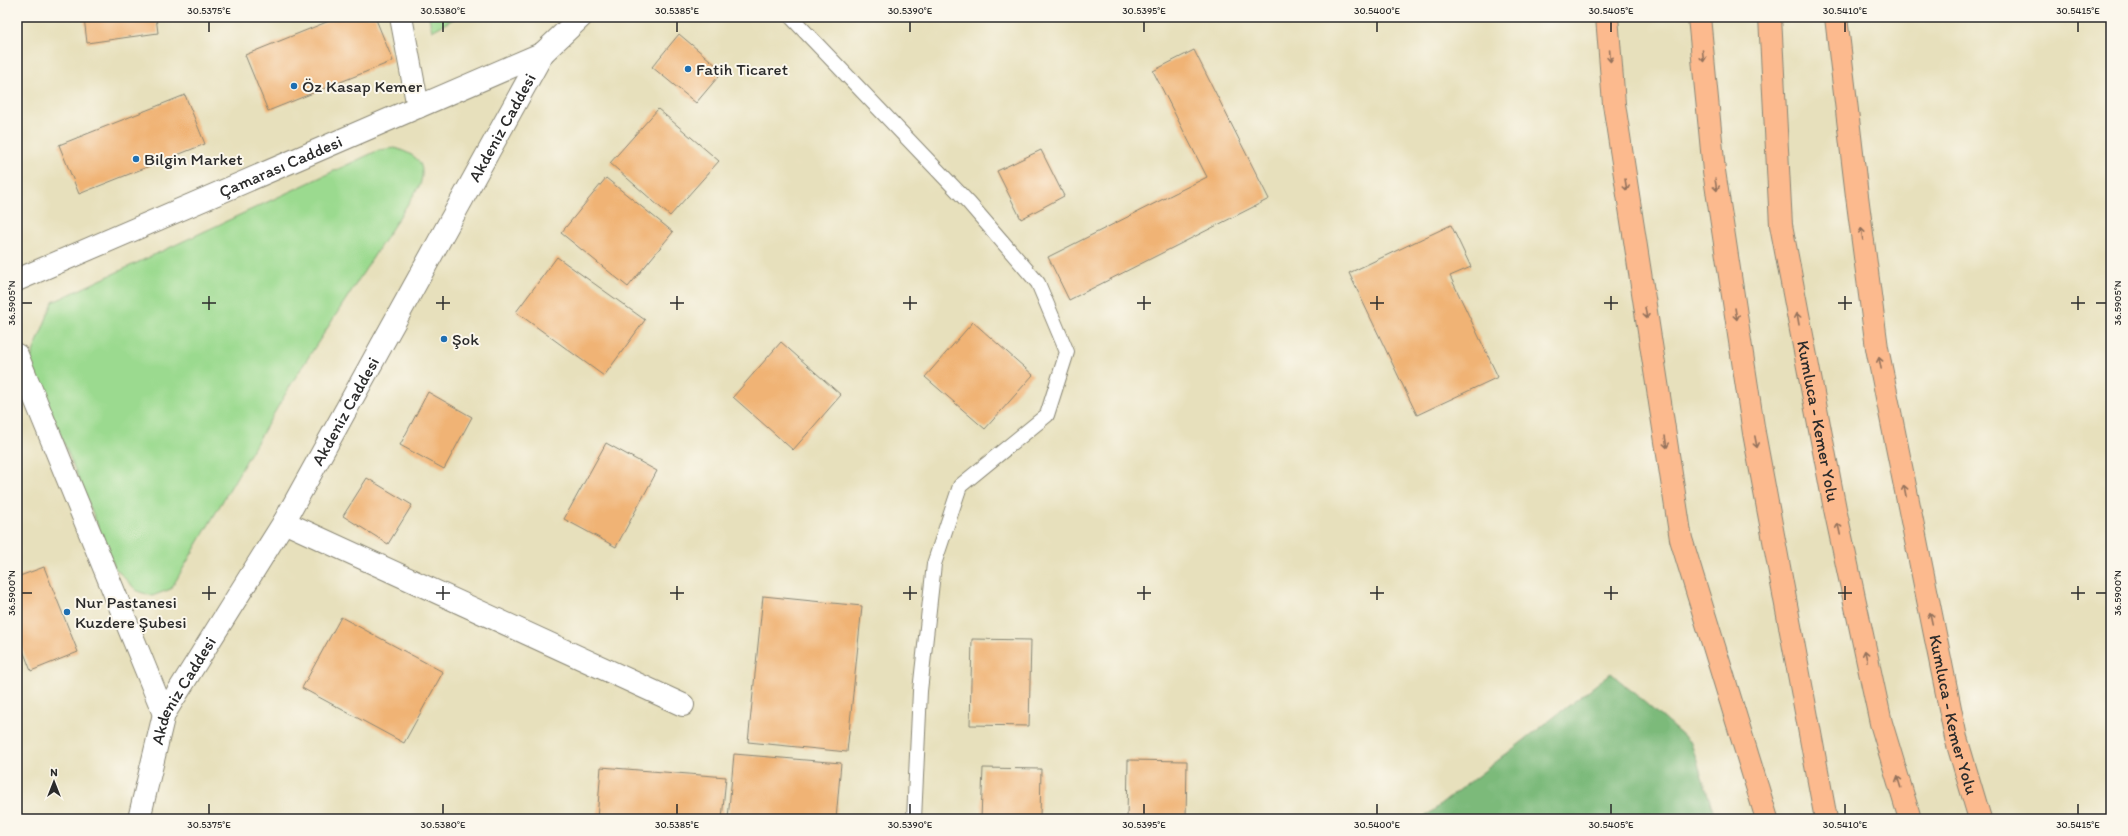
<svg xmlns="http://www.w3.org/2000/svg" width="2128" height="836" font-family="Itim,sans-serif">
	<style>
		.green { fill: #9bda8f; stroke: #63825d }
		.forest { fill: #7cba7a; stroke: #547252 }
		.building { fill: #f0b375 }
		.lines { fill: none; stroke-linecap: round; stroke-linejoin: round }
		.service-casing { stroke: #898674; stroke-width: 16 }
		.minor-casing { stroke: #898674; stroke-width: 24 }
		.tertiary-casing { stroke: #898674; stroke-width: 24 }
		.trunk-casing { stroke: #898674; stroke-width: 24 }
		.service { stroke: #fff; stroke-width: 14 }
		.minor { stroke: #fff; stroke-width: 22 }
		.tertiary { stroke: #fff; stroke-width: 22 }
		.trunk { stroke: #fcba8e; stroke-width: 22 }
		.oneway { stroke: #94725c }
		.ticks { fill: none; stroke: #2b2b2b; stroke-width: 1.5 }
		.poi-dot { fill: #1f6fb2; stroke: #fbf7ec; stroke-width: 1.5 }
		.labels { text-anchor: middle; dominant-baseline: central; stroke-width: 4; stroke-linejoin: round; paint-order: stroke }
		.poi-label { font-size: 17px; fill: #2b2b2b; stroke: #fbf7ec; text-anchor: start }
		.street-label { font-size: 17px; fill: #2b2b2b; stroke: #fbf7ec }
		.neatline { fill: none; stroke: #2b2b2b; stroke-width: 1.5 }
		.ticks-label { font-size: 10px; text-anchor: middle; fill: #2b2b2b }
	</style>
	<rect width="100%" height="100%" fill="#fbf7ec"/>
	<filter id="ink" filterUnits="userSpaceOnUse"><feTurbulence type="fractalNoise" baseFrequency=".025" numOctaves="2"/><feDisplacementMap in="SourceGraphic" scale="8" xChannelSelector="R" yChannelSelector="G"/><feConvolveMatrix kernelMatrix="1 2 1 2 8 2 1 2 1" color-interpolation-filters="sRGB"/></filter>
	<filter id="wash" filterUnits="userSpaceOnUse"><feTurbulence type="fractalNoise" baseFrequency=".012" numOctaves="4" result="noise"/><feDisplacementMap in="SourceGraphic" scale="16" xChannelSelector="R" yChannelSelector="G"/><feGaussianBlur stdDeviation="0.9" result="paint"/><feColorMatrix in="noise" values="0 0 0 0 0 0 0 0 0 0 0 0 0 0 0 0 0 1.4 0 .05"/><feComposite in="paint" operator="in"/></filter>
	<g filter="url(#wash)">
		<rect width="100%" height="100%" fill="#e7e0bc"/>
		<g class="green">
			<path d="M429 17H457L432 31Z"/>
			<path d="M395 148C416 155 427 162 420 185L293 381 171 589 152 596 137 591 115 568 30 360 53 302 379 150Z"/>
		</g>
		<path class="forest" d="M1611 673 1691 743 1716 819H1422Z"/>
		<g id="blocks">
			<g class="building">
				<path d="M84 17H156L158 33 87 43Z"/>
				<path d="M339 17H375L393 61 268 111 245 55Z"/>
				<path d="M679 34 723 71 696 103 652 67Z"/>
				<path d="M1194 50 1269 199 1069 300 1048 257 1207 177 1153 71Z"/>
				<path d="M185 95 205 144 79 194 59 145Z"/>
				<path d="M658 109 719 161 670 216 610 163Z"/>
				<path d="M1041 150 1064 196 1021 219 997 171Z"/>
				<path d="M606 178 673 232 628 287 561 233Z"/>
				<path d="M1451 225 1471 267 1450 276 1498 377 1417 415 1349 273Z"/>
				<path d="M557 257 645 320 604 376 516 312Z"/>
				<path d="M973 322 1033 375 985 429 925 377Z"/>
				<path d="M781 342 841 395 793 450 733 397Z"/>
				<path d="M428 392 472 417 444 469 400 445Z"/>
				<path d="M606 443 657 471 616 547 564 519Z"/>
				<path d="M367 478 412 505 388 544 343 516Z"/>
				<path d="M44 567 78 652 31 671 17 635V577Z"/>
				<path d="M763 596 862 606 847 752 748 742Z"/>
				<path d="M341 617 443 672 404 743 302 688Z"/>
				<path d="M972 639 1031 640 1029 726 970 725Z"/>
				<path d="M734 754 841 763 836 819H728Z"/>
				<path d="M1128 760 1187 761 1186 819H1127Z"/>
				<path d="M601 767 726 777 722 819H597Z"/>
				<path d="M983 768 1041 769 1040 819H981Z"/>
			</g>
		</g>
	</g>
	<g filter="url(#ink)">
		<use href="#blocks" fill-opacity="0" stroke="#898674" stroke-width="1"/>
		<g class="lines">
			<defs>
				<path id="service" d="M791 17 969 203 1038 283 1067 352 1047 415 960 486 934 564 920 691 914 819"/>
				<g id="minor">
					<path d="M401 17 418 107"/>
					<path d="M17 355 164 714"/>
					<path d="M284 522 683 705"/>
				</g>
				<g id="tertiary">
					<path id="s1" d="M17 280 543 53"/>
					<path id="s2" d="M139 819 164 714 284 522 543 53 581 17"/>
				</g>
				<g id="trunk">
					<path d="M1607 17 1614 104 1681 539 1767 819"/>
					<path d="M1699 17 1714 171 1754 433 1826 819"/>
					<path id="s3" d="M1770 17 1781 225 1835 509 1881 723 1910 819"/>
					<path id="s4" d="M1836 17 1857 196 1877 348 1956 738 1980 819"/>
				</g>
			</defs>
			<use href="#service" class="service-casing"/>
			<use href="#minor" class="minor-casing"/>
			<use href="#tertiary" class="tertiary-casing"/>
			<use href="#trunk" class="trunk-casing"/>
			<use href="#service" class="service"/>
			<use href="#minor" class="minor"/>
			<use href="#tertiary" class="tertiary"/>
			<use href="#trunk" class="trunk"/>
		</g>
		<defs><path id="oneway-shaft" d="M-6 0H5M1.5-3L5.5 0L1.5 3" fill="none" stroke-width="1.6" stroke-linecap="round" stroke-linejoin="round"/></defs>
		<g class="oneway">
			<use href="#oneway-shaft" transform="translate(1610 56) rotate(86)"/>
			<use href="#oneway-shaft" transform="translate(1703 56) rotate(85)"/>
			<use href="#oneway-shaft" transform="translate(1626 185) rotate(81)"/>
			<use href="#oneway-shaft" transform="translate(1716 185) rotate(81)"/>
			<use href="#oneway-shaft" transform="translate(1862 234) rotate(-98)"/>
			<use href="#oneway-shaft" transform="translate(1646 313) rotate(81)"/>
			<use href="#oneway-shaft" transform="translate(1736 314) rotate(81)"/>
			<use href="#oneway-shaft" transform="translate(1798 319) rotate(-100)"/>
			<use href="#oneway-shaft" transform="translate(1880 363) rotate(-101)"/>
			<use href="#oneway-shaft" transform="translate(1666 442) rotate(81)"/>
			<use href="#oneway-shaft" transform="translate(1756 442) rotate(79)"/>
			<use href="#oneway-shaft" transform="translate(1905 491) rotate(-101)"/>
			<use href="#oneway-shaft" transform="translate(1839 529) rotate(-102)"/>
			<use href="#oneway-shaft" transform="translate(1931 618) rotate(-102)"/>
			<use href="#oneway-shaft" transform="translate(1866 656) rotate(-102)"/>
			<use href="#oneway-shaft" transform="translate(1899 782) rotate(-107)"/>
		</g>
	</g>
	<path class="ticks" d="M209 22V32M443 22V32M677 22V32M910 22V32M1144 22V32M1377 22V32M1611 22V32M1845 22V32M2078 22V32M209 296V310M443 296V310M677 296V310M910 296V310M1144 296V310M1377 296V310M1611 296V310M1845 296V310M2078 296V310M22 303H32M202 303H216M436 303H450M670 303H684M903 303H917M1137 303H1151M1370 303H1384M1604 303H1618M1838 303H1852M2071 303H2085M2096 303H2106M209 586V600M443 586V600M677 586V600M910 586V600M1144 586V600M1377 586V600M1611 586V600M1845 586V600M2078 586V600M22 593H32M202 593H216M436 593H450M670 593H684M903 593H917M1137 593H1151M1370 593H1384M1604 593H1618M1838 593H1852M2071 593H2085M2096 593H2106M209 804V814M443 804V814M677 804V814M910 804V814M1144 804V814M1377 804V814M1611 804V814M1845 804V814M2078 804V814"/>
	<g class="poi-dot">
		<circle cx="688" cy="69" r="4"/>
		<circle cx="294" cy="86" r="4"/>
		<circle cx="136" cy="159" r="4"/>
		<circle cx="444" cy="339" r="4"/>
		<circle cx="67" cy="612" r="4"/>
	</g>
	<g class="labels">
		<g class="poi-label">
			<text x="696" y="69">Fatih Ticaret</text>
			<text x="302" y="86">Öz Kasap Kemer</text>
			<text x="144" y="159">Bilgin Market</text>
			<text x="452" y="339">Şok</text>
			<text x="75" y="602">Nur Pastanesi<tspan x="75" dy="20">Kuzdere Şubesi</tspan></text>
		</g>
		<g class="street-label">
			<text stroke="none"><textPath href="#s2" startOffset="785">Akdeniz Caddesi</textPath></text>
			<text stroke="none"><textPath href="#s1" startOffset="287">Çamarası Caddesi</textPath></text>
			<text stroke="none"><textPath href="#s2" startOffset="461">Akdeniz Caddesi</textPath></text>
			<text stroke="none"><textPath href="#s3" startOffset="408">Kumluca - Kemer Yolu</textPath></text>
			<text stroke="none"><textPath href="#s2" startOffset="137">Akdeniz Caddesi</textPath></text>
			<text stroke="none"><textPath href="#s4" startOffset="708">Kumluca - Kemer Yolu</textPath></text>
		</g>
	</g>
	<rect width="2128" height="836" fill="none" stroke="#fbf7ec" stroke-width="44"/>
	<g transform="translate(54 782)" stroke="#fbf7ec" stroke-width="3" paint-order="stroke">
	<path d="M0-3L7 15L0 10L-7 15Z" fill="#2b2b2b"/>
	<text y="-6" font-size="11" font-weight="bold" text-anchor="middle" fill="#2b2b2b">N</text>
	</g>
	<rect x="22" y="22" width="2084" height="792" class="neatline"/>
	<g class="ticks-label">
		<text x="209" y="14">30.5375°E</text>
		<text x="443" y="14">30.5380°E</text>
		<text x="677" y="14">30.5385°E</text>
		<text x="910" y="14">30.5390°E</text>
		<text x="1144" y="14">30.5395°E</text>
		<text x="1377" y="14">30.5400°E</text>
		<text x="1611" y="14">30.5405°E</text>
		<text x="1845" y="14">30.5410°E</text>
		<text x="2078" y="14">30.5415°E</text>
		<text transform="translate(11 303) rotate(-90)" y="4">36.5905°N</text>
		<text transform="translate(2117 303) rotate(-90)" y="4">36.5905°N</text>
		<text transform="translate(11 593) rotate(-90)" y="4">36.5900°N</text>
		<text transform="translate(2117 593) rotate(-90)" y="4">36.5900°N</text>
		<text x="209" y="828">30.5375°E</text>
		<text x="443" y="828">30.5380°E</text>
		<text x="677" y="828">30.5385°E</text>
		<text x="910" y="828">30.5390°E</text>
		<text x="1144" y="828">30.5395°E</text>
		<text x="1377" y="828">30.5400°E</text>
		<text x="1611" y="828">30.5405°E</text>
		<text x="1845" y="828">30.5410°E</text>
		<text x="2078" y="828">30.5415°E</text>
	</g>
</svg>
